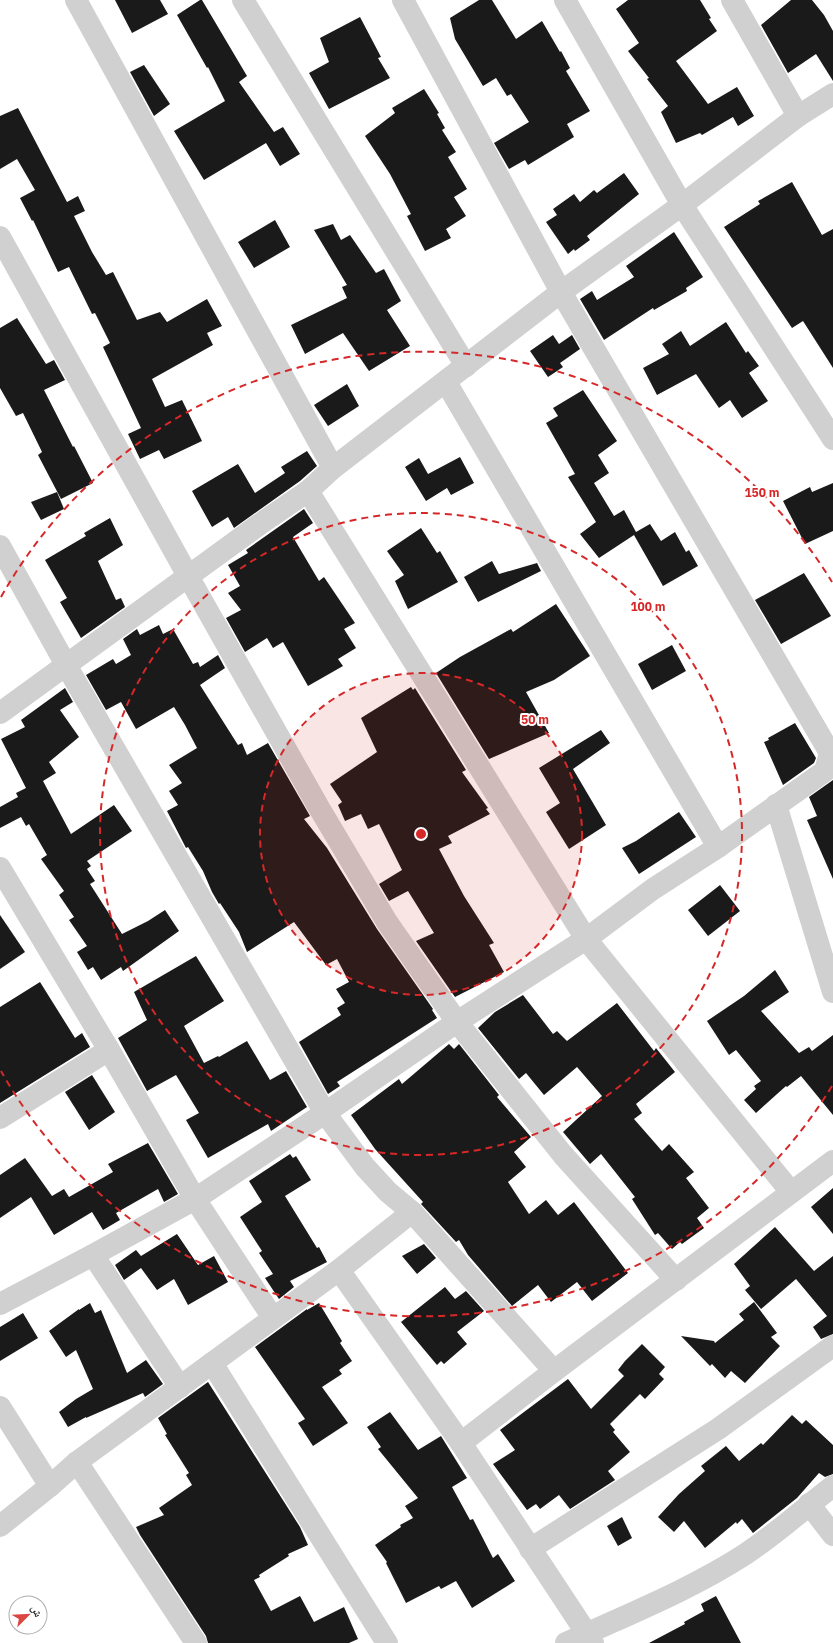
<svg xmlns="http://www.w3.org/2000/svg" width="833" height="1643" font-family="'IBM Plex Sans','Noto Naskh Arabic',sans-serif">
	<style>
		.building { fill: #1a1a1a }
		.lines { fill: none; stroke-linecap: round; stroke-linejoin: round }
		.minor { stroke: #d0d0d0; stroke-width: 22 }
		.ring { fill: none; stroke: #d62828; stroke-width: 2; stroke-dasharray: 7 5 }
		.centre { fill: #d62828; stroke: #fff; stroke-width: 2 }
		.ring-label { font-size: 12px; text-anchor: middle; font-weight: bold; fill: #d62828; stroke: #fff; stroke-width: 4; stroke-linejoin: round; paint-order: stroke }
	</style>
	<rect width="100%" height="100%" fill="#fff"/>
	<g class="building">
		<path d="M115 0H160L168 14 132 33Z"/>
		<path d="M200 0H202L247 76 239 82 274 132 283 127 300 154 280 166 266 143 204 180 174 131 225 101 208 67 207 68 177 15Z"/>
		<path d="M479 0H492L516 39 542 21 560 52 561 51 570 68 566 71 590 111 567 124 574 137 528 165 525 160 509 169 494 143 529 122 511 94 507 96 496 78 483 86 455 39 450 18Z"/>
		<path d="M628 0H700L711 18 709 19 717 31 676 61 708 104 737 87 754 116 738 126 733 117 702 135 700 133 676 143 661 112 668 106 647 79 649 78 628 51 639 43 616 9Z"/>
		<path d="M791 0H812L824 15 833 31V81L816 54 788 73 761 25Z"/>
		<path d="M360 17 381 57 378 58 390 78 329 109 309 73 329 62 320 38Z"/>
		<path d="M144 65 170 104 154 116 130 72Z"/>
		<path d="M424 89 439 113 437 114 445 128 442 130 456 152 448 157 467 189 454 197 466 216 446 229 451 238 425 251 407 216 411 214 390 174 365 136 395 113 392 108Z"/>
		<path d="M18 108 67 202 78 196 85 211 74 216 92 252 106 275 113 272 137 320 160 312 167 322 207 299 222 326 207 333 213 345 152 379 165 407 182 400 202 441 164 459 159 450 140 459 128 434 141 428 103 347 110 343 95 313 92 314 69 267 58 272 33 220 32 221 20 198 35 190 17 159 0 169V116Z"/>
		<path d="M624 173 639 194 587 236 590 240 575 251 574 249 568 254 546 222 557 215 553 209 574 194 580 202 594 190 597 193Z"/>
		<path d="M792 182 822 235 833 229V368L803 321 792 328 724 227 760 204 758 201Z"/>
		<path d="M275 220 290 247 254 268 238 242Z"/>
		<path d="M333 224 341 240 350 235 376 273 384 269 401 301 387 310 410 346 369 371 343 333 305 354 291 325 347 298 342 287 347 285 314 230Z"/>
		<path d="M674 232 703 277 686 288 687 291 654 310 653 308 604 340 580 299 592 291 597 300 634 277 626 266Z"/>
		<path d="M17 318 46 364 54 360 65 380 44 390 73 447 74 446 93 483 61 499 38 455 42 452 23 413 16 416 0 388V328Z"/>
		<path d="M726 322 746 353 748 351 759 366 749 373 768 401 742 418 730 400 719 408 696 374 657 395 643 368 669 354 662 344 681 331 690 346Z"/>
		<path d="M553 335 559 344 572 335 580 349 560 363 563 367 548 377 530 351Z"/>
		<path d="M347 384 359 406 328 426 314 405Z"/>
		<path d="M583 390 617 441 598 455 609 473 594 483 614 516 624 510 636 532 650 524 661 541 675 532 686 552 689 550 698 566 663 586 634 535 599 558 580 534 596 522 568 477 575 474 546 423 558 416 553 408Z"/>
		<path d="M307 451 317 466 300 481 234 528 228 517 212 527 192 491 238 464 255 493 285 473 281 467Z"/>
		<path d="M460 457 474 483 451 495 447 488 426 501 405 467 419 458 428 474Z"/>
		<path d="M833 483V531L805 544 783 501 810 487 812 492Z"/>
		<path d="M57 492 64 509 41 520 31 502Z"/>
		<path d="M304 509 313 523 293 537 319 581 324 577 355 623 344 629 356 648 338 659 343 666 308 686 283 642 273 648 267 638 245 652 226 618 241 610 228 593 240 586 228 565 248 553 246 550Z"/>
		<path d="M110 518 123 545 98 561 116 600 121 598 125 607 81 638 60 602 67 598 45 560 86 536 84 533Z"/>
		<path d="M421 528 437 553 440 551 458 582 408 609 395 581 404 575 387 551Z"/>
		<path d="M492 561 499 574 537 563 541 571 478 602 464 577Z"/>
		<path d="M804 573 831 616 781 644 755 600Z"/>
		<path d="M556 604 590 656 554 680 526 692 549 733 489 759 436 673 460 657 511 629 513 632Z"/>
		<path d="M159 625 163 634 173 629 193 664 198 662 200 667 218 655 225 668 200 685 238 745 242 743 247 755 268 743 310 816 304 819 327 848 377 929 433 1009 432 1010 437 1018 337 1082 340 1086 328 1094 299 1042 341 1015 337 1008 345 1003 336 989 349 982 337 959 326 965 294 922 247 952 239 932 220 903 219 904 212 892 203 871 188 847 186 848 167 811 178 805 169 791 182 783 169 765 197 748 185 725 174 707 136 729 121 702 106 710 86 675 113 659 116 664 131 655 123 639 137 629 140 635Z"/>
		<path d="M672 645 686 671 652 690 638 664Z"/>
		<path d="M411 687 413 690 415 688 466 770 462 772 488 808 486 809 490 814 448 836 452 843 439 849 464 896 494 943 489 945 504 972 455 997 416 941 434 933 408 891 389 901 379 884 402 870 379 824 368 829 361 814 345 821 338 805 342 802 330 784 377 752 361 718Z"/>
		<path d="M65 688 73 702 60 710 79 737 49 762 56 773 43 781 71 834 114 805 132 831 87 861 91 866 87 869 95 881 90 884 122 934 148 921 165 910 179 931 123 971 121 967 101 980 93 967 88 970 77 952 87 946 69 920 74 917 59 895 64 891 41 859 47 855 29 824 26 826 21 817 0 828V807L18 797 16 793 26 788 1 739 25 727 21 720Z"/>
		<path d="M795 723 816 758 814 763 783 785 764 742 769 740 768 738Z"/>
		<path d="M601 730 610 743 573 769 606 825 569 849 546 812 560 803 539 768Z"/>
		<path d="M833 780V879L807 820 817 816 809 797Z"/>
		<path d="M679 812 696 837 639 874 622 848 636 841Z"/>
		<path d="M720 885 740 911 708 936 688 910Z"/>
		<path d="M0 915 25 952 0 969Z"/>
		<path d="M196 956 224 1001 184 1026 204 1063 218 1056 219 1057 247 1041 270 1080 286 1071 307 1107 271 1131 268 1124 208 1158 186 1120 199 1113 176 1075 147 1091 118 1038 147 1020 134 992Z"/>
		<path d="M775 970 789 992 761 1011 799 1053 809 1047 812 1051 833 1035V1115L801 1076 787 1087 786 1086 756 1113 744 1100 756 1089 754 1086 761 1081 736 1050 729 1055 707 1021 744 996Z"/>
		<path d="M40 982 75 1038 82 1033 90 1047 0 1103V1007Z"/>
		<path d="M523 995 553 1034 557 1031 567 1041 617 1003 654 1051 656 1048 675 1072 636 1104 642 1113 634 1119 662 1151 669 1144 694 1172 686 1178 709 1208 697 1218 704 1228 682 1244 680 1242 672 1249 658 1233 655 1235 632 1199 635 1197 601 1154 590 1164 563 1132 602 1096 577 1067 544 1095 526 1073 519 1079 478 1028 495 1012Z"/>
		<path d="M449 1044 454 1049 459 1044 499 1095 497 1097 531 1137 514 1152 526 1167 508 1182 529 1214 546 1200 558 1215 574 1202 628 1273 592 1301 577 1282 551 1302 538 1285 512 1306 468 1255 459 1240 456 1242 421 1204 423 1202 375 1149 351 1115 399 1079 402 1084Z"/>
		<path d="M92 1075 115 1112 89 1130 65 1092Z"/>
		<path d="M148 1143 178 1194 164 1202 158 1189 116 1213 120 1220 103 1230 92 1212 54 1235 31 1197 0 1218V1175L25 1158 52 1196 64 1189 69 1197 113 1172 108 1164Z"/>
		<path d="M290 1154 293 1158 296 1156 311 1180 285 1196 317 1248 319 1247 327 1262 290 1281 294 1287 279 1299 265 1278 273 1274 259 1253 262 1251 240 1217 262 1202 249 1181Z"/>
		<path d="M833 1188V1234L811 1207Z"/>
		<path d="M775 1227 814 1271 833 1256V1334L821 1339 813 1327 827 1316 796 1279 761 1309 745 1290 750 1286 734 1264Z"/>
		<path d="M177 1234 198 1265 214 1256 228 1282 188 1305 174 1279 157 1290 141 1268 124 1280 115 1265 136 1250 141 1256Z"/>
		<path d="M424 1244 436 1258 417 1274 402 1256Z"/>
		<path d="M445 1287 455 1299 466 1291 484 1311 457 1332 467 1344 444 1364 441 1361 437 1365 401 1322Z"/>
		<path d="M754 1302 777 1333 771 1337 780 1346 745 1383 731 1371 725 1378 712 1364 710 1366 681 1336 714 1341 715 1343 744 1320 739 1314Z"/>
		<path d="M90 1303 95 1313 101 1310 127 1373 146 1360 163 1384 145 1397 143 1393 86 1418V1417L68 1427 59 1412 76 1399 93 1389 76 1350 66 1357 49 1331 79 1309V1310Z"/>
		<path d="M319 1303 342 1341 340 1343 352 1361 339 1370 342 1374 322 1387 348 1423 313 1446 298 1423 305 1419 255 1347 307 1309V1310Z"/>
		<path d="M23 1313 38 1338 0 1361V1327Z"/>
		<path d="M642 1344 665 1367 659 1374 664 1379 645 1399 640 1394 610 1424 615 1430 613 1432 630 1452 608 1471 615 1480 570 1509 559 1495 540 1509 536 1504 527 1510 493 1464 515 1450 500 1430 568 1379 591 1409 624 1376 618 1370 625 1361Z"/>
		<path d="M208 1382 300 1527 308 1545 288 1554 289 1556 259 1575 260 1577 254 1580 271 1611 300 1596 314 1622 344 1607 358 1639 349 1643H208L206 1636 140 1535 136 1527 164 1515 159 1508 192 1485 186 1475 189 1473 165 1435 167 1434 158 1418Z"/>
		<path d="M390 1412 418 1450 441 1436 467 1478 452 1487 470 1520 473 1519 493 1558 498 1554 515 1581 472 1608 456 1581 441 1589 439 1586 406 1603 386 1563 387 1562 375 1545 401 1527 400 1525 413 1518 405 1506 418 1498 378 1449 381 1447 367 1427Z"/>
		<path d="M792 1415 802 1424 806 1420 833 1445V1474L825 1477 819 1473 797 1498 753 1533 742 1519 737 1524 736 1522 705 1548 684 1521 674 1532 658 1517 679 1494 705 1471 701 1466 726 1446 739 1461 761 1443 763 1445Z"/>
		<path d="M622 1517 632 1538 618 1546 607 1526Z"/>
		<path d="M716 1596 741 1643H649L685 1624 684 1622 704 1611 701 1604Z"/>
	</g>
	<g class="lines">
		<g class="minor">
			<path d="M76 0 333 468"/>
			<path d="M243 0 466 366"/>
			<path d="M403 0 561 292 830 753"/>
			<path d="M565 0 682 205 833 439"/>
			<path d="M732 0 798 116"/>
			<path d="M0 237 188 576 318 806 387 922 457 1022 563 1155 676 1280"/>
			<path d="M446 382 718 847"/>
			<path d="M308 491 586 939 791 1192"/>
			<path d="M0 546 66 665 325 1113 365 1167 388 1192 412 1212 554 1371"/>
			<path d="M0 713 260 524 308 491 333 468 561 292 682 205 798 116 833 94"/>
			<path d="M776 805 833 992"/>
			<path d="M0 868 109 1050 195 1199 273 1318"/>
			<path d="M0 1118 109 1050"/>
			<path d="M93 1255 180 1387"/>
			<path d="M339 1270 461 1443 593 1643"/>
			<path d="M0 1304 93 1255 195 1199 325 1113 457 1022 586 939 653 889 718 847 825 771 830 753 833 751"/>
			<path d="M212 1363 387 1643"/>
			<path d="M0 1407 50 1486"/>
			<path d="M461 1443 554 1371 833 1161"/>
			<path d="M77 1462 196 1643"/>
			<path d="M809 1504 833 1535"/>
			<path d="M0 1526 50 1486 77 1462 339 1270 412 1212"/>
			<path d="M530 1549 718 1429 833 1346"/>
			<path d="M566 1643C626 1615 688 1591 744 1555 775 1535 803 1509 833 1486"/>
		</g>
	</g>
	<circle cx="421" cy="834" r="161" fill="#d62828" fill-opacity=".12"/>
	<g class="ring">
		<circle cx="421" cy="834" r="161"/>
		<circle cx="421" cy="834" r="321"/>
		<path d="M832 1086A482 482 0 0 1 1 1071M1 597A482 482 0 0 1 832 582"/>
	</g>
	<circle cx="421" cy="834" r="6" class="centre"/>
	<g class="ring-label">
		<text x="762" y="497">150 m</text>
		<text x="648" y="611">100 m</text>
		<text x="535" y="724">50 m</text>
	</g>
	<g transform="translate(28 1615) rotate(66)"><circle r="19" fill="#ffffff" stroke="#adadad"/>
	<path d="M0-3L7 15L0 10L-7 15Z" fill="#db4643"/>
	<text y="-6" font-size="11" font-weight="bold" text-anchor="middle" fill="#333333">ش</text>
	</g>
</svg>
